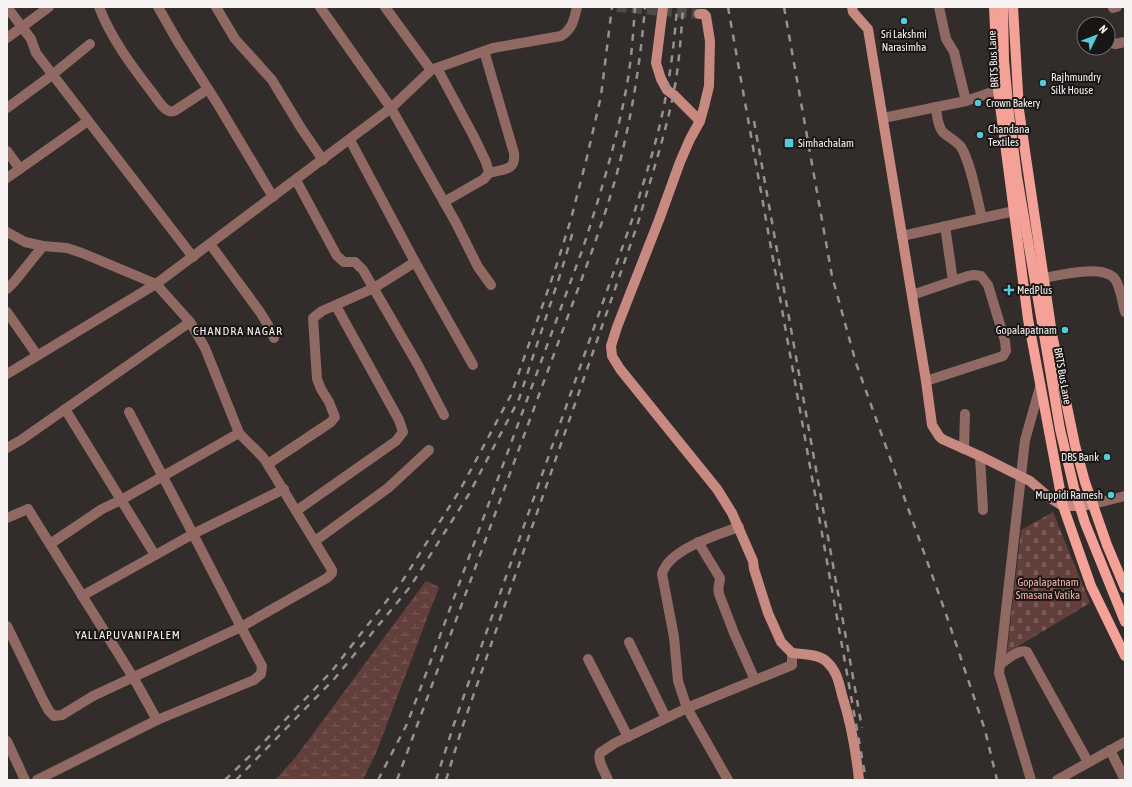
<svg xmlns="http://www.w3.org/2000/svg" width="1132" height="787" font-family="'Asap Condensed',sans-serif">
	<style>
		.wetland { fill: url(#wetland-marsh) }
		.cemetery { fill: url(#cemetery-stones) }
		.lines { fill: none; stroke-linecap: round; stroke-linejoin: round }
		.secondary-tunnel { stroke: #504a49; stroke-width: 10; stroke-dasharray: 10 5; stroke-linecap: butt }
		.street { stroke: #916963; stroke-width: 10 }
		.secondary { stroke: #c88981; stroke-width: 10 }
		.primary { stroke: #f4a298; stroke-width: 10 }
		.rail { stroke: #979291; stroke-width: 2.5; stroke-dasharray: 7 7; stroke-linecap: butt }
		.poi-dot { fill: #53cbdb; stroke: #181515; stroke-width: 1.5 }
		.labels { text-anchor: middle; dominant-baseline: central; stroke-width: 4; stroke-linejoin: round; paint-order: stroke }
		.poi-label { font-size: 11px; fill: #f7f3f2; stroke: #181515; text-anchor: start }
		.street-label { font-size: 11px; fill: #f7f3f2; stroke: #181515 }
		.park-label { font-size: 11px; fill: #f8b0a7; stroke: #181515 }
		.neighbourhood-label { font-size: 12px; letter-spacing: 1px; fill: #f7f3f2; stroke: #181515 }
	</style>
	<defs>
		<pattern id="wetland-marsh" width="20" height="14" patternUnits="userSpaceOnUse"><rect width="20" height="14" fill="#623f3b"/><path d="M1 5h8M5 5V1M11 12h8M15 12V8" fill="none" stroke="#795b58"/></pattern>
		<pattern id="cemetery-stones" width="16" height="16" patternUnits="userSpaceOnUse"><rect width="16" height="16" fill="#623f3b"/><path d="M2 7V4a2 2 0 0 1 4 0v3zM10 15v-3a2 2 0 0 1 4 0v3z" fill="#795b58"/></pattern>
	</defs>
	<rect width="100%" height="100%" fill="#322c2b"/>
	<path class="wetland" d="M426 581 439 587 376 753 363 780H275L295 758Z"/>
	<path class="cemetery" d="M1053 512 1090 603 1007 653 1021 530Z"/>
	<g class="lines">
		<path class="secondary-tunnel" d="M617 7 699 14"/>
		<g class="street">
			<path d="M7 7 31 39 36 53 193 257"/>
			<path d="M99 7C111 38 131 65 151 91 156 97 161 107 167 110 170 112 173 112 176 110L208 89"/>
			<path d="M158 7 178 42 217 103 273 197"/>
			<path d="M216 7 235 39 272 80 301 128 323 160"/>
			<path d="M320 7 391 108 456 223 478 267 491 285"/>
			<path d="M385 7 431 70"/>
			<path d="M939 7 946 39 954 52 966 101"/>
			<path d="M1113 8 1117 7"/>
			<path d="M7 38 49 7"/>
			<path d="M1109 42 1115 44 1125 42"/>
			<path d="M484 51 514 153C516 171 504 169 489 173"/>
			<path d="M437 68 473 135 486 162 489 173 484 179 444 202"/>
			<path d="M936 107C937 115 937 124 942 131 947 137 956 140 961 147 971 163 977 199 982 218"/>
			<path d="M7 108 52 75 90 44"/>
			<path d="M883 118 966 101 998 90"/>
			<path d="M350 140 415 262 473 365"/>
			<path d="M7 151 20 169"/>
			<path d="M7 178 88 121"/>
			<path d="M296 180 337 256 344 262H355L363 270 418 365 444 415"/>
			<path d="M945 226 953 281"/>
			<path d="M7 232 25 242 43 246 67 248 82 253 156 284 190 322 205 348 239 433C247 442 257 450 265 460L332 570V573L327 578 241 627 262 666 261 674 254 680 157 720"/>
			<path d="M902 236 1014 211"/>
			<path d="M210 244 260 312 268 325 274 338"/>
			<path d="M1043 278C1060 275 1103 264 1115 279 1121 288 1122 302 1125 312"/>
			<path d="M7 289 14 282 43 246"/>
			<path d="M912 295 968 276 974 275 981 276 988 285 1005 341 1006 351 1003 356 926 381"/>
			<path d="M7 312 37 355"/>
			<path d="M7 374 156 284 391 108 431 70 493 48 561 36C573 29 574 19 577 7"/>
			<path d="M65 409 155 555"/>
			<path d="M7 448 21 440 190 322"/>
			<path d="M964 449 965 414"/>
			<path d="M980 456 983 510"/>
			<path d="M268 464 331 422 335 417 329 402 321 389 317 379 313 318 322 311 374 288 415 262"/>
			<path d="M1093 504 1125 496"/>
			<path d="M296 511 396 441 403 432 399 420 336 306"/>
			<path d="M7 518 28 509 133 677 157 720 37 780"/>
			<path d="M315 541 388 488 429 450"/>
			<path d="M698 542 720 578C720 584 717 587 719 594L734 633 755 680"/>
			<path d="M50 544 102 509 121 500 239 433"/>
			<path d="M82 596 193 534 129 412"/>
			<path d="M7 626 43 700 49 711 54 716 62 715 93 696 241 627 193 534 284 489"/>
			<path d="M629 642 666 718"/>
			<path d="M588 659 628 737"/>
			<path d="M1000 664C1007 660 1019 648 1027 652L1088 762"/>
			<path d="M7 741 25 780"/>
			<path d="M1110 750 1125 780"/>
			<path d="M608 780C605 772 597 761 600 753L615 743 687 708 792 665V653"/>
			<path d="M728 780 687 708 678 681 674 637 662 574C669 549 717 535 739 527"/>
			<path d="M1031 780 999 673 1025 440 1040 387"/>
			<path d="M1057 780 1125 742"/>
		</g>
		<g class="secondary">
			<path d="M663 7 656 63 661 79 667 90 674 95 700 121"/>
			<path d="M852 7 853 12 868 29 926 381 932 425 939 436 942 439 980 456 1030 481 1050 498 1063 506H1079L1093 504"/>
			<path d="M699 14H704L706 16 710 41 709 86 704 107 700 121 690 139 680 162 659 220 617 327 611 346 612 356 620 369 717 489 732 513 753 561 754 569 768 613 781 642 792 653C802 654 820 654 827 662 837 671 839 683 842 695 851 723 856 751 859 780"/>
		</g>
		<g class="primary">
			<path d="M994 7 998 90 1028 319 1063 506 1091 586 1125 656"/>
			<path d="M1003 7 1004 60 1009 114 1017 176 1060 429 1074 488 1085 523 1125 622"/>
			<path d="M1013 7 1019 110 1052 334 1075 445 1085 482 1107 545 1125 588"/>
		</g>
		<g class="rail">
			<path d="M728 7 866 780"/>
			<path d="M784 7 832 276 856 363 946 614 985 730 997 780"/>
			<path d="M754 121 862 728"/>
			<path d="M225 780 259 747 331 672 403 580 460 490 511 395 555 270 571 219 587 157 601 96 612 7"/>
			<path d="M236 780 335 678 410 587 469 494 519 399 561 272 574 228"/>
			<path d="M378 780 407 724 427 671 583 248C599 198 615 147 625 95 631 66 633 36 635 7"/>
			<path d="M397 780 592 251C604 217 615 184 623 149 634 102 641 55 645 7"/>
			<path d="M436 780 454 724 632 220C645 177 660 134 667 89 672 62 675 35 677 7"/>
			<path d="M446 780 462 728 638 223C650 181 664 139 673 96 679 67 681 36 683 7"/>
		</g>
	</g>
	<g class="poi-dot">
		<circle cx="904" cy="21" r="4"/>
		<circle cx="1043" cy="83" r="4"/>
		<circle cx="978" cy="103" r="4"/>
		<circle cx="980" cy="135" r="4"/>
		<rect x="784" y="138" width="10" height="10" rx="2"/>
		<path d="M1007 284h4v4h4v4h-4v4h-4v-4h-4v-4h4z"/>
		<circle cx="1065" cy="330" r="4"/>
		<circle cx="1107" cy="457" r="4"/>
		<circle cx="1111" cy="495" r="4"/>
	</g>
	<g class="labels">
		<g class="poi-label">
			<text x="904" y="34" text-anchor="middle">Sri Lakshmi<tspan x="904" dy="13">Narasimha</tspan></text>
			<text x="1051" y="77">Rajhmundry<tspan x="1051" dy="13">Silk House</tspan></text>
			<text x="986" y="103">Crown Bakery</text>
			<text x="988" y="129">Chandana<tspan x="988" dy="13">Textiles</tspan></text>
			<text x="798" y="143">Simhachalam</text>
			<text x="1017" y="290">MedPlus</text>
			<text x="1057" y="330" text-anchor="end">Gopalapatnam</text>
			<text x="1099" y="457" text-anchor="end">DBS Bank</text>
			<text x="1103" y="495" text-anchor="end">Muppidi Ramesh</text>
		</g>
		<g class="street-label">
			<text transform="translate(993 59) rotate(-93)">BRTS Bus Lane</text>
			<text transform="translate(1063 376) rotate(80)">BRTS Bus Lane</text>
		</g>
		<g class="park-label">
			<text x="1048" y="582">Gopalapatnam<tspan x="1048" dy="13">Smasana Vatika</tspan></text>
		</g>
		<g class="neighbourhood-label">
			<text x="238" y="331">CHANDRA NAGAR</text>
			<text x="128" y="635">YALLAPUVANIPALEM</text>
		</g>
	</g>
	<rect width="1132" height="787" fill="none" stroke="#f7f3f2" stroke-width="16"/>
	<g transform="translate(1096 36) rotate(47)"><circle r="19" fill="#181515" stroke="#716e6d"/>
	<path d="M0-3L7 15L0 10L-7 15Z" fill="#53cbdb"/>
	<text y="-6" font-size="11" font-weight="bold" text-anchor="middle" fill="#f7f3f2">N</text>
	</g>
</svg>
